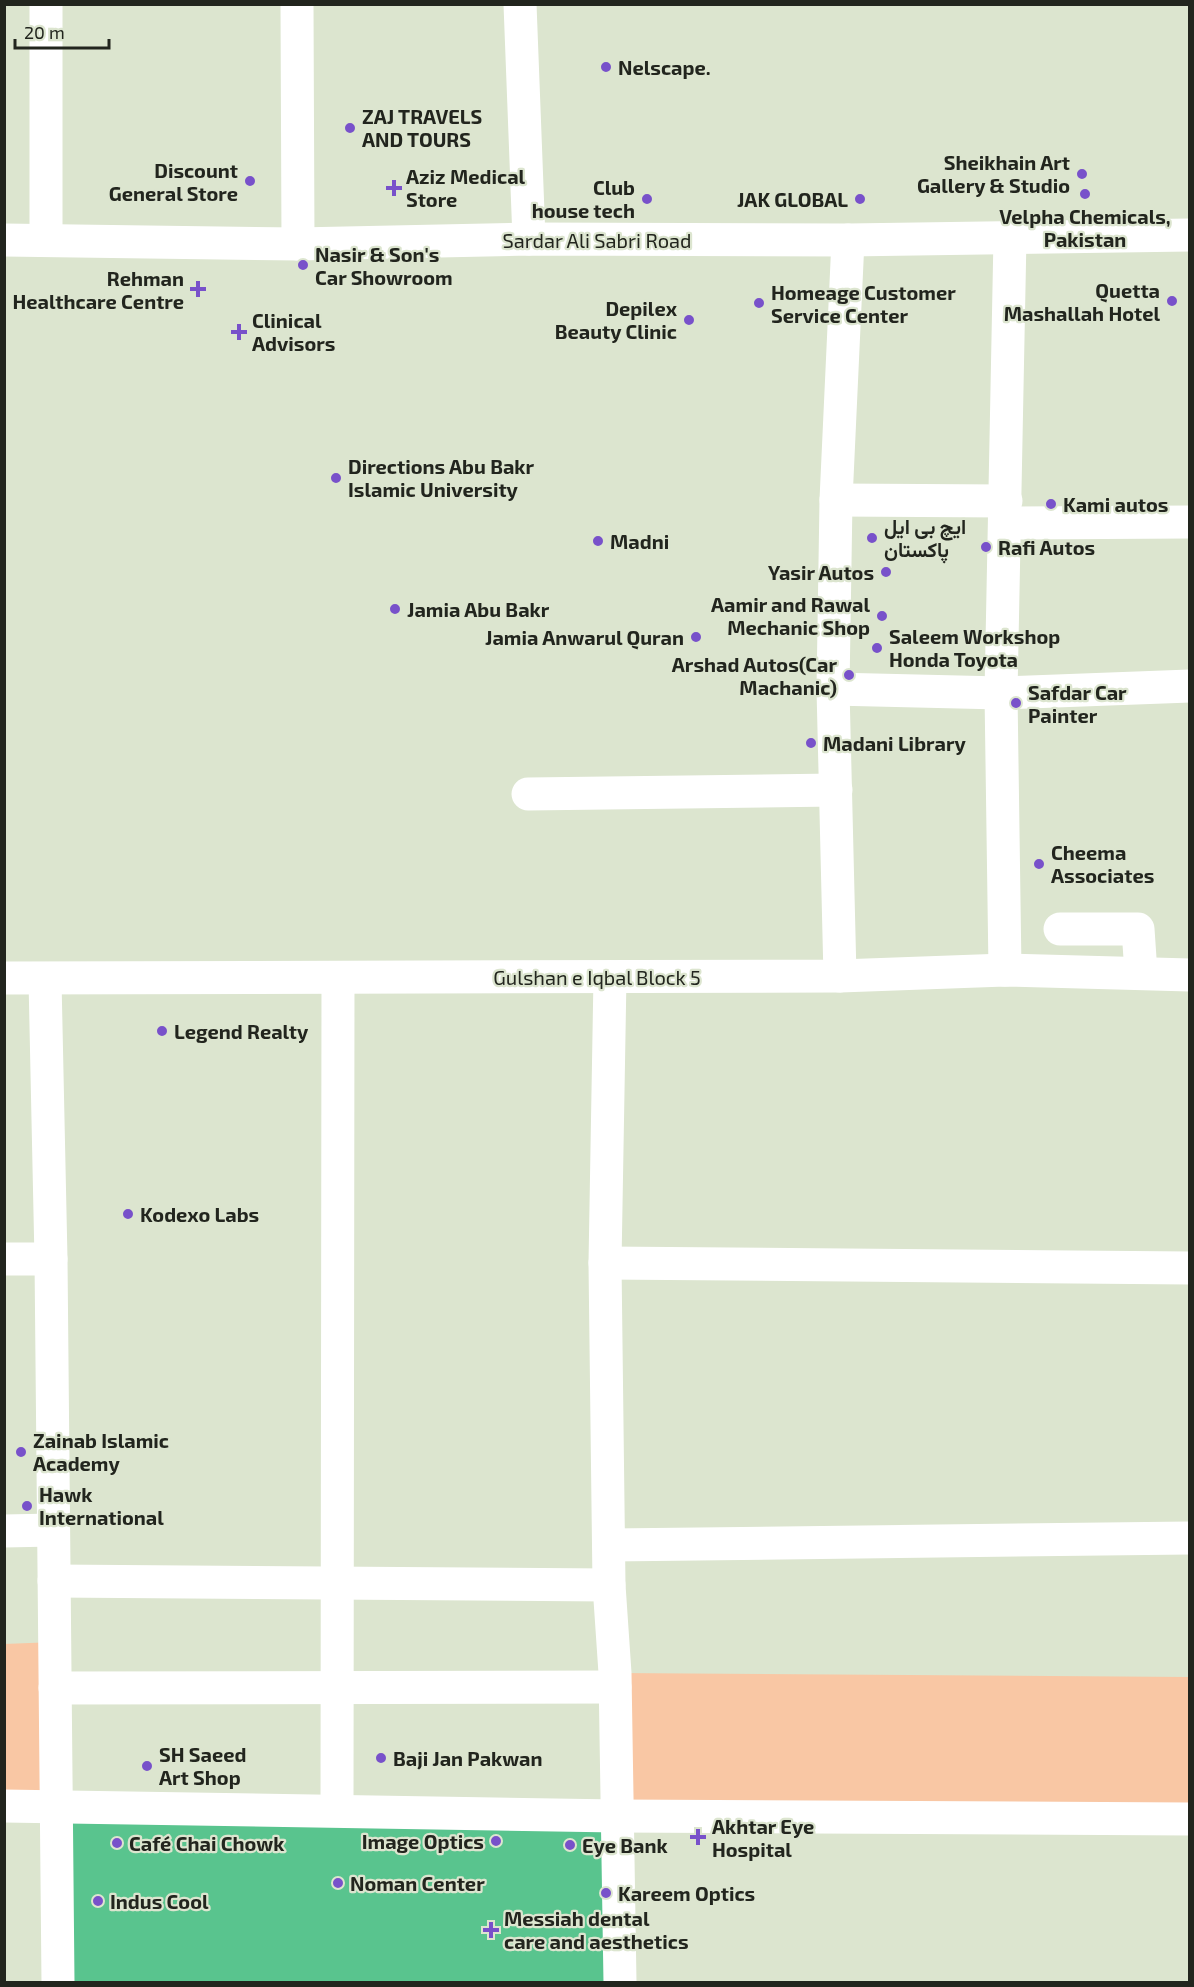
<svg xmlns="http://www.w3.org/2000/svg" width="1194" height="1987" font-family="'Exo 2',Vazirmatn,sans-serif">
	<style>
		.green { fill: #f9c7a4 }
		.building { fill: #59c48e; stroke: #718679; stroke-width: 1.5 }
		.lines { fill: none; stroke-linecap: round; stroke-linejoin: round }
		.minor { stroke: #fff; stroke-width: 33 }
		.poi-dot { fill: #7851ca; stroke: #dce5cf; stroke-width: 2 }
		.labels { text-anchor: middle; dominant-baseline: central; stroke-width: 4.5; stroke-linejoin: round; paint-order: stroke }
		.poi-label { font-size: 20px; font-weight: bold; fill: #22251e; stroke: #dce5cf; text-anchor: start }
		.street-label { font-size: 20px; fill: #22251e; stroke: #dce5cf }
	</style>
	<rect width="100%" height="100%" fill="#dce5cf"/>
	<g class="green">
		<path d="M55 1642 57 1811H5L4 1644Z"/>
		<path d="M615 1673 1189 1677V1819L616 1817Z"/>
	</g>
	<path class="building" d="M57 1811 616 1817 622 1982H59Z"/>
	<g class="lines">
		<g class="minor">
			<path d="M46 4V240"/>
			<path d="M297 4 298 244"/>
			<path d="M520 4 529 239"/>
			<path d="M4 240 298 244 529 239 848 240 1190 235"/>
			<path d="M836 500 1006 501"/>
			<path d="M1006 523 1190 522"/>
			<path d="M833 689 1001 693 1190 686"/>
			<path d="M528 794 836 790"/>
			<path d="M1060 929H1138L1141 973"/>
			<path d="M1005 970 1001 693 1010 237"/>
			<path d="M840 976 833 689 836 500 848 240"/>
			<path d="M610 977 605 1263 609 1585 615 1673 620 1982"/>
			<path d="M4 978 840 976 1005 970 1190 975"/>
			<path d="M45 980 51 1259 58 1982"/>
			<path d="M4 1259H51"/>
			<path d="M605 1263 1190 1268"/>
			<path d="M4 1531 53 1530"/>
			<path d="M610 1545 1190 1538"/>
			<path d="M54 1581 609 1585"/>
			<path d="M55 1688 615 1687"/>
			<path d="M4 1806 617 1816 1190 1819"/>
			<path d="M337 1809 338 978"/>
		</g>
	</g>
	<g class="poi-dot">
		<circle cx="606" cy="67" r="6"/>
		<circle cx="350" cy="128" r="6"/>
		<circle cx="1082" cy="174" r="6"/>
		<circle cx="250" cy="181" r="6"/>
		<path d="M391 179h6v6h6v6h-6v6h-6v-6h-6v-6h6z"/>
		<circle cx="1085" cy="194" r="6"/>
		<circle cx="647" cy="199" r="6"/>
		<circle cx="860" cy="199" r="6"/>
		<circle cx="303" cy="265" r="6"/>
		<path d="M195 280h6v6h6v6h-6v6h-6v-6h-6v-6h6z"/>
		<circle cx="1172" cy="301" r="6"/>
		<circle cx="759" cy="303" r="6"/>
		<circle cx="689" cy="320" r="6"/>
		<path d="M236 323h6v6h6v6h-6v6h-6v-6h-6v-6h6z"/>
		<circle cx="336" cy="478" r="6"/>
		<circle cx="1051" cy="504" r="6"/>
		<circle cx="872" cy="538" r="6"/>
		<circle cx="598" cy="541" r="6"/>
		<circle cx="986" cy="547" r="6"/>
		<circle cx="886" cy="572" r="6"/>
		<circle cx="395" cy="609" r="6"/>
		<circle cx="882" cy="616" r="6"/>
		<circle cx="696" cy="637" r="6"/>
		<circle cx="877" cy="648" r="6"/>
		<circle cx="849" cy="675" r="6"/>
		<circle cx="1016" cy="703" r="6"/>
		<circle cx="811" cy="743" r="6"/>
		<circle cx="1039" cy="864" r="6"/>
		<circle cx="162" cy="1031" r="6"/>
		<circle cx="128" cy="1214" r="6"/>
		<circle cx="21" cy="1452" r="6"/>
		<circle cx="27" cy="1506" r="6"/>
		<circle cx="381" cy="1758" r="6"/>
		<circle cx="147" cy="1766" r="6"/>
		<path d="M695 1828h6v6h6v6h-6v6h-6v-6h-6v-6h6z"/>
		<circle cx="496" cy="1841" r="6"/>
		<circle cx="117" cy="1843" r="6"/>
		<circle cx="570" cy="1845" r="6"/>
		<circle cx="338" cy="1883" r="6"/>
		<circle cx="606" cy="1893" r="6"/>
		<circle cx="98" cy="1901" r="6"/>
		<path d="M488 1921h6v6h6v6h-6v6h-6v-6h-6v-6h6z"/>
	</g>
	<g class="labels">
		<g class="poi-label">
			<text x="618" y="67">Nelscape.</text>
			<text x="362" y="116">ZAJ TRAVELS<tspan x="362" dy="23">AND TOURS</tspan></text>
			<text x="1070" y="162" text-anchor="end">Sheikhain Art<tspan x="1070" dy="23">Gallery &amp; Studio</tspan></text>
			<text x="238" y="170" text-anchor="end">Discount<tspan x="238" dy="23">General Store</tspan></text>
			<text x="406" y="176">Aziz Medical<tspan x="406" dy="23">Store</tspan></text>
			<text x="635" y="187" text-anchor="end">Club<tspan x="635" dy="23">house tech</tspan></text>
			<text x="848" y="199" text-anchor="end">JAK GLOBAL</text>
			<text x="1085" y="216" text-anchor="middle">Velpha Chemicals,<tspan x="1085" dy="23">Pakistan</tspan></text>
			<text x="315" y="254">Nasir &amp; Son's<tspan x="315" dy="23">Car Showroom</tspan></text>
			<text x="184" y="278" text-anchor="end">Rehman<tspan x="184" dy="23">Healthcare Centre</tspan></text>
			<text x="1160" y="290" text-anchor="end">Quetta<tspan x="1160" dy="23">Mashallah Hotel</tspan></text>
			<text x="771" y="292">Homeage Customer<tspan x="771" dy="23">Service Center</tspan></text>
			<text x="677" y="308" text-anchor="end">Depilex<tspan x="677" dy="23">Beauty Clinic</tspan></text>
			<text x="252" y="320">Clinical<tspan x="252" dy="23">Advisors</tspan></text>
			<text x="348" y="466">Directions Abu Bakr<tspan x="348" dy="23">Islamic University</tspan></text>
			<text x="1063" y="504">Kami autos</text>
			<text x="884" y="526">ایچ بی ایل<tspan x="884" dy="23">پاکستان</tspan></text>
			<text x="610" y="541">Madni</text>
			<text x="998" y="547">Rafi Autos</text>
			<text x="874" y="572" text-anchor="end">Yasir Autos</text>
			<text x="870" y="604" text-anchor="end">Aamir and Rawal<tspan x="870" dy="23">Mechanic Shop</tspan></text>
			<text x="407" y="609">Jamia Abu Bakr</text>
			<text x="889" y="636">Saleem Workshop<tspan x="889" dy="23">Honda Toyota</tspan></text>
			<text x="684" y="637" text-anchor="end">Jamia Anwarul Quran</text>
			<text x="837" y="664" text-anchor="end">Arshad Autos(Car<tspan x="837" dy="23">Machanic)</tspan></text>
			<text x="1028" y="692">Safdar Car<tspan x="1028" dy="23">Painter</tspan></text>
			<text x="823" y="743">Madani Library</text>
			<text x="1051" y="852">Cheema<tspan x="1051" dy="23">Associates</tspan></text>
			<text x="174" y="1031">Legend Realty</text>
			<text x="140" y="1214">Kodexo Labs</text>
			<text x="33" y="1440">Zainab Islamic<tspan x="33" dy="23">Academy</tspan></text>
			<text x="39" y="1494">Hawk<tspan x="39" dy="23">International</tspan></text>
			<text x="159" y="1754">SH Saeed<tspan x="159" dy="23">Art Shop</tspan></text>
			<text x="393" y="1758">Baji Jan Pakwan</text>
			<text x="712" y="1826">Akhtar Eye<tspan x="712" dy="23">Hospital</tspan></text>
			<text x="484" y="1841" text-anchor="end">Image Optics</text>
			<text x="129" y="1843">Café Chai Chowk</text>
			<text x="582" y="1845">Eye Bank</text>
			<text x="350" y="1883">Noman Center</text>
			<text x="618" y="1893">Kareem Optics</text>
			<text x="110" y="1901">Indus Cool</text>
			<text x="504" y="1918">Messiah dental<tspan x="504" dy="23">care and aesthetics</tspan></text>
		</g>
		<g class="street-label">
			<text x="597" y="240">Sardar Ali Sabri Road</text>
			<text x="597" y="977">Gulshan e Iqbal Block 5</text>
		</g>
	</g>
	<rect width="1194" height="1987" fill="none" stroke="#22251e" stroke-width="12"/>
	<path d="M15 39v9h94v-9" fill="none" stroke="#22251e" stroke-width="3"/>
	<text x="24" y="39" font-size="18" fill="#22251e" stroke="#dce5cf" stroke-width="4.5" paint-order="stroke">20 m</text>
</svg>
